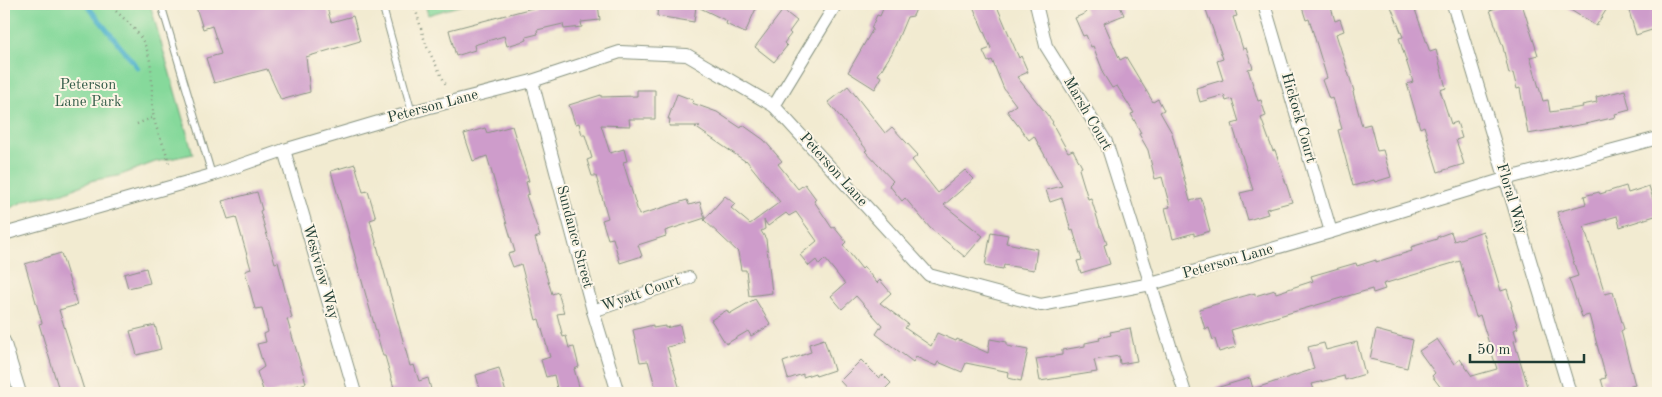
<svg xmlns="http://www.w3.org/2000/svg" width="1662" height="397" font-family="'Old Standard TT',serif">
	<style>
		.green { fill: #86d99b; stroke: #528b68 }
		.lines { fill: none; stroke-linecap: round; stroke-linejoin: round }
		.stream { stroke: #4eb2cd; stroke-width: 4.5 }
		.building { fill: #ce9ccb }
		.service-casing { stroke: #889482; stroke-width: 8 }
		.minor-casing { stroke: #889482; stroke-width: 14 }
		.path { stroke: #889482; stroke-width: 2.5; stroke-dasharray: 1 4; stroke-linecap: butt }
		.service { stroke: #fff; stroke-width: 6 }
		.minor { stroke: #fff; stroke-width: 12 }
		.labels { text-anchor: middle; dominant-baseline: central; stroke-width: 4; stroke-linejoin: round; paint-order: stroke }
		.park-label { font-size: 15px; fill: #345c49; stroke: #fcf5e5 }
		.street-label { font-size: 15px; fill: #1f3d34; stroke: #fcf5e5 }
	</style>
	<rect width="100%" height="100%" fill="#fcf5e5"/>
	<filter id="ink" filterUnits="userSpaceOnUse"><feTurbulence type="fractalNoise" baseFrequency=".02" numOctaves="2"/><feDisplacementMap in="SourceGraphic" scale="10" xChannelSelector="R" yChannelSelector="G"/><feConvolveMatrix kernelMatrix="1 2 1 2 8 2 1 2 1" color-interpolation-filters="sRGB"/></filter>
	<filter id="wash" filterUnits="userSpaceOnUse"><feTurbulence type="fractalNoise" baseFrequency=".0096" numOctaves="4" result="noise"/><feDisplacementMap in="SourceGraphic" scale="20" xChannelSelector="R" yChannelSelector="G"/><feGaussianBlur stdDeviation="1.12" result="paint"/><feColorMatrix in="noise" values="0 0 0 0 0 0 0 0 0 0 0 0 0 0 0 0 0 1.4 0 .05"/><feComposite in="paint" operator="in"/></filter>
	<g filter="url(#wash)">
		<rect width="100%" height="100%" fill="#f2ebd1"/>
		<g class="green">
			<path d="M4 4H150L193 154 155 162 118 176 94 180 64 193 29 199 4 211Z"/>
			<path d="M425 4H465L428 15Z"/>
		</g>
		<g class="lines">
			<path class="stream" d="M86 4 138 68"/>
		</g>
		<g id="blocks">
			<g class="building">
				<path d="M195 4H326L331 22 353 16 360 41 306 57 310 92 281 100 267 69 214 83 206 58 221 54 212 26 203 29Z"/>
				<path d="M535 4H598L600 20 581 22 582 27 564 29 563 24 537 30 538 34 526 37 527 40 507 46 504 36 474 45 475 50 456 56 449 30 536 7Z"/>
				<path d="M658 4H758L745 33 726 24 727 21 696 6 694 22 657 16Z"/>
				<path d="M885 4H918L913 16 907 17 892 53 878 75 882 77 875 89 848 72 873 29 871 28 877 15 880 16Z"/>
				<path d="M972 4H996L1019 58 1021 56 1028 72 1017 77 1053 122 1052 123 1068 152 1073 150 1082 167 1079 169 1088 199 1091 198 1100 227H1101L1107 244 1104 245 1110 264 1081 273 1077 261 1082 260 1073 230 1071 231 1062 198 1050 202 1046 190 1062 186 1034 136 1029 140 1007 111 1016 105 1004 89 992 60 988 62 983 51 991 48Z"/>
				<path d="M1083 4H1119L1124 15 1104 23 1120 60 1126 57 1153 102 1158 99 1164 110 1160 112 1172 133 1190 201 1201 198 1210 231 1194 236V233L1173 239 1165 208 1170 207 1162 177 1155 179 1148 150 1139 134 1141 133 1131 114 1134 113 1117 86 1112 88 1102 72 1103 71 1093 46 1091 47 1086 35 1083 36 1075 18 1086 13Z"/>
				<path d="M1204 4H1233L1237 16 1233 17 1243 49 1246 48 1253 68 1248 69 1258 101 1261 100 1266 116 1261 118 1273 151 1275 150 1292 202 1266 209 1268 214 1248 220 1240 193 1253 190 1232 124 1239 122 1232 99 1226 101 1224 95 1200 102 1196 88 1223 80 1217 61 1223 59Z"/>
				<path d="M1301 4H1330L1335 21 1340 19 1344 31 1336 34 1354 91 1353 92 1362 126 1370 124 1377 151 1383 150 1391 177 1375 182 1374 180 1353 186 1338 130 1342 129 1333 98 1329 99 1322 80 1327 78 1309 19 1306 20Z"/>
				<path d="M1390 4H1413L1430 52 1436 50 1446 88 1440 90 1451 124 1457 122 1462 138 1456 140 1464 164 1438 172 1424 126 1420 128 1407 84 1413 82 1399 38 1403 37Z"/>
				<path d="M1508 4H1522L1538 55 1530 57 1543 101 1548 100 1550 112 1583 107 1582 105 1597 102 1596 97 1625 90 1630 110 1615 114 1616 117 1590 123 1528 134 1520 88 1517 89 1513 73 1509 74 1503 47 1490 10Z"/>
				<path d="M1561 4H1610L1596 26Z"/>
				<path d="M1627 4H1651L1652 9 1658 8V28L1636 35Z"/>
				<path d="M783 10 797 21 789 32 791 34 784 43 787 46 774 62 755 47Z"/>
				<path d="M848 86 885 133 892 127 918 155 912 160 938 193 965 170 974 179 944 205 983 236 965 257 930 228 905 198 902 201 889 185 893 181 865 151 867 150 828 102Z"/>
				<path d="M637 90H655V119H629L630 126 601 125 610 153 624 149 627 161 623 162 639 215 687 200 689 205 700 202 705 218 665 231 666 236 638 245 642 256 620 263 613 238 608 239 602 220 608 218 596 176H592L587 160 592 158 585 135H582L579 123 575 124 569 105 601 95V97L637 96Z"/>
				<path d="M677 94 693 100 692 103 717 112 741 128 743 125 764 140 782 161 778 164 798 189 805 184 816 199 814 201 832 228 834 227 846 242 843 245 862 269 864 267 877 283 880 280 891 293 880 303 908 324 905 328 931 346 937 333 956 341 957 339 988 353 990 339 1007 342V346L1028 350 1021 381 1008 378 1009 372 966 363 962 372 938 362 936 366 916 357 913 362 876 334 882 325 856 296 842 309 831 296 845 284 825 259 819 265 816 260 809 266 800 255 817 241 796 212 789 216 786 213 768 226 764 220 765 229 761 231 766 239 772 293 749 296 746 270H741L738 252 704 220 725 196 735 204 731 208 750 224 780 202 746 160 745 161 695 127 700 126H669L670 119H668Z"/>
				<path d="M512 126 529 181 526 182 529 194 526 195 540 236 535 238 552 294 558 292 564 313 557 314 563 337 566 336 569 348 574 347 579 367 574 369 581 393H558L554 375 546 377 541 360 550 357 539 319 536 320 521 264 513 267 508 254 515 252 487 156 473 161 464 134 485 128 487 133Z"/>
				<path d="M355 164 363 192 368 191 376 218 370 220 410 366 414 365 419 381 428 378 432 393H388V390L394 388 385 356H383L331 171Z"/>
				<path d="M1626 186 1628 193 1649 186 1658 215 1620 227 1617 216 1584 226 1605 294 1613 292 1624 329 1621 331 1635 385 1605 393 1601 379 1606 378 1589 315 1582 317 1569 279 1578 276 1557 212 1586 204 1584 196 1599 192 1600 194Z"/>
				<path d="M257 192 262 210 260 211 275 263 278 262 292 318 287 319 306 383 271 393H264L257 372 264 367 257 344 266 342 264 334 268 332 262 308 255 309 245 271 251 269 236 217 228 219 222 201Z"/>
				<path d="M1483 231 1501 291 1507 289 1512 306H1511L1518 328 1514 330 1517 340 1514 341 1530 393H1445L1432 376 1435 373 1419 351 1437 339 1454 364 1460 359 1472 376 1497 369 1480 315 1476 317 1460 261 1383 284 1385 289 1373 293 1372 289 1231 330 1236 347 1219 352 1215 339 1213 340 1209 328 1205 329 1199 309 1255 293V296L1275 290 1276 293 1313 281 1311 276 1356 263 1357 266 1376 260V262L1412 251 1411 247 1437 239V237L1451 232 1454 241Z"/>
				<path d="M991 232 1008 235 1006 243 1037 249 1034 270 1004 265 1003 269 985 266Z"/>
				<path d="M61 253 77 305 59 310 85 393H60L39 324 42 323 25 264Z"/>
				<path d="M146 268 150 283 128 288 124 274Z"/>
				<path d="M755 299 771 325 751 336 748 331 726 344 711 320 727 310 729 314Z"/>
				<path d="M155 325 161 349 137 355 130 331Z"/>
				<path d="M653 325V328L665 326V328L680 325 684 343 667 347 681 393H657L648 361 640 362 633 330Z"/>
				<path d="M1130 328 1137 361 1120 364 1119 356 1094 360 1097 372 1040 381 1036 359 1062 355V350L1085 346V343L1100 340 1099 338 1111 335 1110 332Z"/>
				<path d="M1376 330 1413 340 1407 368 1370 359Z"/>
				<path d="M824 339 834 370 816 376 815 373 803 377V374L788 379 783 362 811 352 809 344Z"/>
				<path d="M1357 342 1365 374 1345 380 1344 376 1312 384 1315 393H1209V390L1250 378 1253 389 1314 369 1308 347 1324 343 1326 350Z"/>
				<path d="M861 360 879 378 883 375 891 383 881 393H861L856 388 851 393 840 381Z"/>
				<path d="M499 368 506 393H481L476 375Z"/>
			</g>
		</g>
	</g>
	<g filter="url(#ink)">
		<use href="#blocks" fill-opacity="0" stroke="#889482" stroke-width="1"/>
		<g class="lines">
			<defs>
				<g id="service">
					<path d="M161 4 212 175"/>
					<path d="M382 4 412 113"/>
				</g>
				<g id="minor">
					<path d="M1036 4 1046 46 1106 142 1185 393"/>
					<path d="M1264 4 1331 232"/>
					<path d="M1453 4 1570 393"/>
					<path d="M532 81 593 311 618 393"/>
					<path d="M774 106 836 4"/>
					<path d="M284 150 355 393"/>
					<path d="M4 234 212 175 284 150 426 108 532 81 620 52 687 55 774 106 929 275 1041 305 1151 284 1331 232 1505 179 1658 138"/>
					<path d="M593 311 689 278"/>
					<path d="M4 341 20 393"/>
				</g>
			</defs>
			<use href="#service" class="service-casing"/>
			<use href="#minor" class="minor-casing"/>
			<g class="path">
				<path d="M109 4C119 15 133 25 141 38 156 61 150 87 153 113 155 131 166 146 169 164"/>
				<path d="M414 4 426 45 446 85"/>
				<path d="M137 124 154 117"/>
			</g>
			<use href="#service" class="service"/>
			<use href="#minor" class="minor"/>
		</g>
	</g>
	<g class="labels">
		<g class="park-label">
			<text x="88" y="85">Peterson<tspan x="88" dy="17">Lane Park</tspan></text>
		</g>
		<g class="street-label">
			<text transform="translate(433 107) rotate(-15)">Peterson Lane</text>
			<text transform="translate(1087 114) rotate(60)">Marsh Court</text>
			<text transform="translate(1298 118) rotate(74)">Hickock Court</text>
			<text transform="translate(833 170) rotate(48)">Peterson Lane</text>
			<text transform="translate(1511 199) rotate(73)">Floral Way</text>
			<text transform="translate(574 237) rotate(75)">Sundance Street</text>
			<text transform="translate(1228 262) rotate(-16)">Peterson Lane</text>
			<text transform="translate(320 272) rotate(74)">Westview Way</text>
			<text transform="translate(641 294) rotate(-19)">Wyatt Court</text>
		</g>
	</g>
	<rect width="1662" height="397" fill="none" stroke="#fcf5e5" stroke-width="20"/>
	<path d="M1470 354v8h114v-8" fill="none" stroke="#1f3d34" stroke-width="2.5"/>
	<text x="1477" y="354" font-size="15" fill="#1f3d34" stroke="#fcf5e5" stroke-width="4" paint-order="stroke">50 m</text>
</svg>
